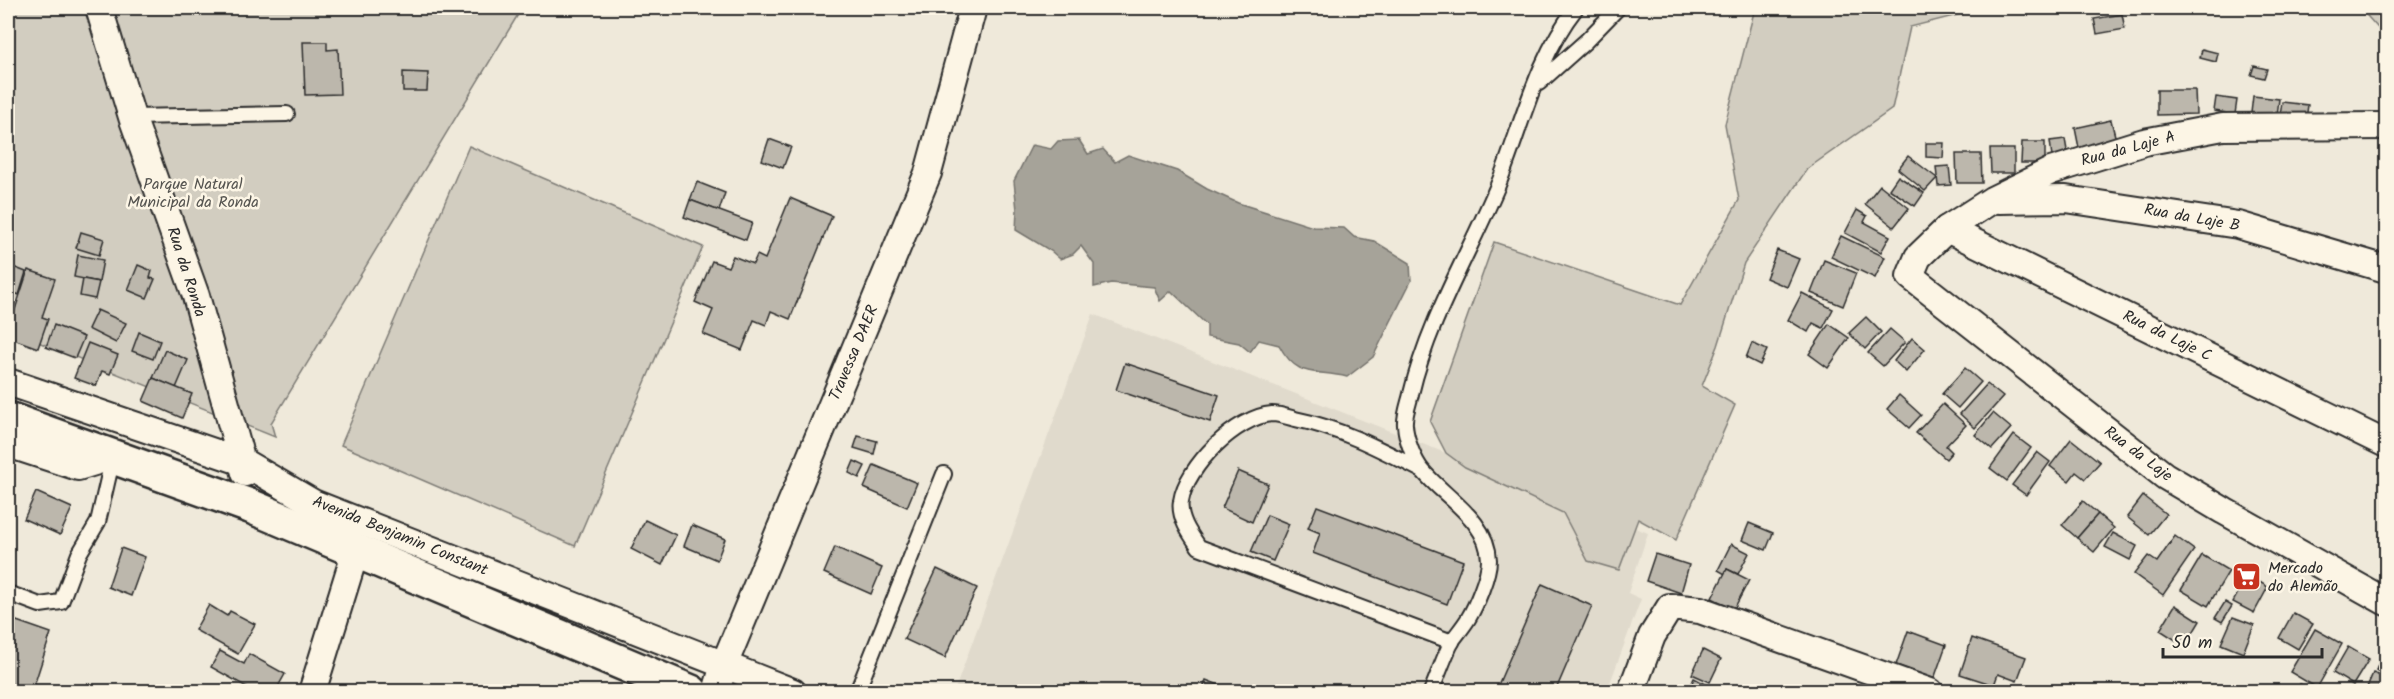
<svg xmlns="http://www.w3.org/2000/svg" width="2394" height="699" font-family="Kalam,sans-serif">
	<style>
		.built { fill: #e0dacc }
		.green { fill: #d2cdc0; stroke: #7e7c76; stroke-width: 1.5 }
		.water { fill: #a6a399; stroke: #75736d; stroke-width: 1.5 }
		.building { fill: #bcb7ac; stroke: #2b2b2b; stroke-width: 1.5 }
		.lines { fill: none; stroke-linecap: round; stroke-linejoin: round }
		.service-casing { stroke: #2b2b2b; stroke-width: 18 }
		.minor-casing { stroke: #2b2b2b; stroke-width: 30 }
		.secondary-casing { stroke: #2b2b2b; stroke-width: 38 }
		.service { stroke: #fcf5e5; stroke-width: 14 }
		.minor { stroke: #fcf5e5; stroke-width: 26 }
		.secondary { stroke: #fcf5e5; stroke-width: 33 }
		.labels { text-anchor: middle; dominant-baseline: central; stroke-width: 5; stroke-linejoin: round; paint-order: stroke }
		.street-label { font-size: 16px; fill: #2b2b2b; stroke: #fcf5e5 }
		.park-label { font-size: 16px; fill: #555450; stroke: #fcf5e5 }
		.poi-label { font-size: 16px; fill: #2b2b2b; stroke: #fcf5e5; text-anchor: start }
	</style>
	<rect width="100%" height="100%" fill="#efe9da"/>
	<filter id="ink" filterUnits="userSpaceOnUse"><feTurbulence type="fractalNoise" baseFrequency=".0167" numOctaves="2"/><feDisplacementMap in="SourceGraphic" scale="12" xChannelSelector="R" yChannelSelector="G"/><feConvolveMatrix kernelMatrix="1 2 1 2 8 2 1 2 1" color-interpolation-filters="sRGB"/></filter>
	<g filter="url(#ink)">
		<path class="built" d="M1093 314 1648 533 1628 593 1641 599 1607 691 954 692Z"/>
		<g class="green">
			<path d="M8 8H522L271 423 275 437 8 330Z"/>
			<path d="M1755 8H1985L1910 27 1892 109 1807 169 1744 263 1718 346 1702 386 1735 405 1676 540 1638 519 1619 570 1588 561 1563 513 1465 467 1446 453 1430 422 1494 242 1680 305 1739 200 1725 124Z"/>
			<path d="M2360 8H2386V37Z"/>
			<path d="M469 146 703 247 575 546 341 445Z"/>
		</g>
		<path class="water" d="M1079 140 1088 154 1103 149 1115 162 1128 155 1177 171 1207 189 1238 203 1313 227 1344 228 1354 237 1374 241 1410 263 1411 281 1373 357 1347 377C1315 369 1298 380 1279 345L1259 340 1250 352 1239 343 1207 337V325L1171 291 1160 301 1154 287 1111 283 1094 287V264L1081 246 1073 254 1060 259 1051 251 1016 230 1017 210 1014 181 1032 145 1051 149 1058 141Z"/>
		<g class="building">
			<path d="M2122 14 2125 29 2097 34 2094 19Z"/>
			<path d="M303 42H327V50L338 49 340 94 305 95Z"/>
			<path d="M2202 49 2218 53 2216 62 2200 58Z"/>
			<path d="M2254 66 2267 69 2264 78 2251 75Z"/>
			<path d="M403 72 428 73 427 91H403Z"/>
			<path d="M2157 90H2195L2196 114 2157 115Z"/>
			<path d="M2253 96 2279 99 2277 116 2251 113Z"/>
			<path d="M2216 97 2237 100 2235 114 2214 111Z"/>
			<path d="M2282 102 2308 105 2306 119 2280 116Z"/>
			<path d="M2111 120 2116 140 2079 148 2075 128Z"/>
			<path d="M769 139 791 147 783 168 762 160Z"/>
			<path d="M2065 139 2069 162 2053 164 2050 141Z"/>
			<path d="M2022 142H2045V163H2021Z"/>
			<path d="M1926 143H1944L1943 158 1926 157Z"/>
			<path d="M1990 149H2014V173H1991Z"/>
			<path d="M1956 154H1981L1982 183H1957Z"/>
			<path d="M1908 156 1937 178 1925 191 1898 169Z"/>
			<path d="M1949 166 1951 185 1938 186 1936 167Z"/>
			<path d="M1898 176 1924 193 1915 206 1889 189Z"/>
			<path d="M697 182 725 193 719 211 690 200Z"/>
			<path d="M1880 185 1909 208 1894 227 1865 204Z"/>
			<path d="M790 198 832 216 790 319 771 311 766 325 754 320 742 350 703 334 713 310 695 302 712 261 728 267 733 256 753 264 757 255 765 259Z"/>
			<path d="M690 200 752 223 746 240 684 217Z"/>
			<path d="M1857 210 1867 216 1864 222 1890 236 1881 252 1845 233Z"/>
			<path d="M81 232 104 239 99 255 76 248Z"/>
			<path d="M1841 236 1885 257 1875 278 1831 257Z"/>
			<path d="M1777 250 1799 259 1787 287 1766 278Z"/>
			<path d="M78 255 103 260 99 282 74 277Z"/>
			<path d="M1824 260 1856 273 1843 306 1811 293Z"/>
			<path d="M8 265 26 272 19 295 8 290Z"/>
			<path d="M138 265 152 271 150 278 155 279 147 298 128 290Z"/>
			<path d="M28 270 55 279 42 317 48 319 38 348 8 337V331Z"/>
			<path d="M83 279 99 282 95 299 80 296Z"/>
			<path d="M1802 293 1833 309 1823 328 1813 323 1808 332 1788 320Z"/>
			<path d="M97 310 126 323 116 343 88 329Z"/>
			<path d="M1866 317 1881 332 1865 349 1849 333Z"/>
			<path d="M1829 324 1849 338 1828 368 1809 354Z"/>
			<path d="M54 325 84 337 75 358 46 347Z"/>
			<path d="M1890 329 1905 342 1883 366 1868 353Z"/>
			<path d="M139 332 160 341 153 359 132 351Z"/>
			<path d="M1912 338 1925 349 1906 372 1894 361Z"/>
			<path d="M88 343 118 355 110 374 102 371 96 386 74 378Z"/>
			<path d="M1752 343 1767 350 1760 365 1746 358Z"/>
			<path d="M165 350 188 360 176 388 153 378Z"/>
			<path d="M1125 363 1219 395 1210 422 1116 390Z"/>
			<path d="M1965 368 1981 382 1958 408 1942 394Z"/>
			<path d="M153 378 192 394 182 418 143 401Z"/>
			<path d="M1987 384 2003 397 1975 428 1960 414Z"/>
			<path d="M1899 395 1921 415 1909 428 1887 409Z"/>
			<path d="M1943 404 1966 425 1946 446 1952 452 1946 459 1916 433Z"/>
			<path d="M1993 413 2011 428 1992 449 1975 435Z"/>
			<path d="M2014 435 2031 448 2007 481 1990 468Z"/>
			<path d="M858 436 877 441 874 454 854 448Z"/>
			<path d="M2071 439 2100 462 2085 479 2076 472 2069 481 2050 466Z"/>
			<path d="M2037 452 2050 462 2026 495 2012 485Z"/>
			<path d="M854 461 865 466 859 478 849 473Z"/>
			<path d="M874 465 917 483 907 507 864 488Z"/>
			<path d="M1238 471 1268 484 1252 522 1222 508Z"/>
			<path d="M36 492 72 508 60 535 24 519Z"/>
			<path d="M2143 496 2166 514 2149 535 2127 517Z"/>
			<path d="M2083 501 2098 514 2077 538 2062 525Z"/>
			<path d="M1317 506 1463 561 1447 604 1313 553 1320 533 1308 528Z"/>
			<path d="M2098 514 2114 528 2094 552 2077 538Z"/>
			<path d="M1267 515 1289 524 1273 561 1251 552Z"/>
			<path d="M645 520 676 535 662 565 631 549Z"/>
			<path d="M1749 523 1773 533 1766 550 1742 540Z"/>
			<path d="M692 525 725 539 717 560 684 546Z"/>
			<path d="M2113 533 2137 546 2130 560 2105 547Z"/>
			<path d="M2175 536 2194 550 2163 595 2134 574 2148 556 2157 562Z"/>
			<path d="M1731 544 1749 553 1738 574 1727 569 1725 574 1718 570Z"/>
			<path d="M835 547 882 568 871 594 824 573Z"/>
			<path d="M121 548 145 557 131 596 108 587Z"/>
			<path d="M1655 554 1689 565 1681 593 1646 581Z"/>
			<path d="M2202 555 2229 571 2208 606 2181 590Z"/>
			<path d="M937 569 977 588 945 658 904 639Z"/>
			<path d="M1727 569 1749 580 1734 609 1712 598Z"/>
			<path d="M2248 575 2268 587 2254 613 2233 602Z"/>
			<path d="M1542 584 1592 606 1555 692H1495Z"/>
			<path d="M2225 602 2232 606 2222 622 2215 618Z"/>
			<path d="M209 605 227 616 230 611 255 624 238 654 195 630Z"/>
			<path d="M2175 605 2200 621 2185 646 2160 630Z"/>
			<path d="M2293 613 2313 624 2298 649 2279 638Z"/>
			<path d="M2233 617 2254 625 2243 653 2221 644Z"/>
			<path d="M8 618 51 633 32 692H8Z"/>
			<path d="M2315 629 2342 644 2317 688 2290 672Z"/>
			<path d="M1908 631 1946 645 1934 679 1896 665Z"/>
			<path d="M1972 638 2026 657 2017 681 1998 674 1994 685 1960 674Z"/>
			<path d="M2386 646V674L2376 670Z"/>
			<path d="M2348 647 2369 659 2353 685 2333 673Z"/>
			<path d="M1703 650 1721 659 1710 682 1692 674Z"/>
			<path d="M220 651 244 664 249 654 285 674 275 692H244L247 687 211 667Z"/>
			<path d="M2373 673 2386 678V692H2365Z"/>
			<path d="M1694 678 1721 692H1688Z"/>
			<path d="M1206 680 1237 692H1202Z"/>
			<path d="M2300 684 2321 692H2297Z"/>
		</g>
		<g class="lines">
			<defs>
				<g id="service">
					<path d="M1539 83 1586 41 1618 8"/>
					<path d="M132 117 287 114"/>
					<path d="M1421 470C1380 449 1340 428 1295 419 1288 417 1279 414 1272 414 1237 416 1186 467 1181 501 1178 517 1190 534 1199 547L1452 642"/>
					<path d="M8 593 40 605 61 602 79 554 98 522 113 457"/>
					<path d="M857 692 944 474"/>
					<path d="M1431 692C1438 675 1444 657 1452 641 1457 634 1463 627 1468 619 1476 606 1489 575 1489 560 1488 520 1445 498 1423 471 1414 461 1406 439 1405 425 1404 416 1409 403 1411 394 1428 321 1469 254 1498 185 1522 126 1536 59 1576 8"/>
				</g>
				<g id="minor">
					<path d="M99 8 132 117 196 296 245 473"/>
					<path d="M2386 126 2223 127 2144 142 2051 171 1992 200 1947 229 1918 257 1910 276 2165 476 2224 511 2386 602"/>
					<path d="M1999 200 2066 199 2238 225 2386 269"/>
					<path d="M1947 229 2386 444"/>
					<path d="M8 382 243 462 313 503 793 692"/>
					<path d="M8 444 78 467 114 456"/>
					<path d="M312 692 356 550"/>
					<path d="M716 692 724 665 928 173 973 8"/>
					<path d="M1631 692 1652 636 1670 607 1700 610 1930 692"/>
				</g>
				<path id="secondary" d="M8 419 250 506 691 692"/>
			</defs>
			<use href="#service" class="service-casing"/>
			<use href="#minor" class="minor-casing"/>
			<use href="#secondary" class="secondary-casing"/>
			<use href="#service" class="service"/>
			<use href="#minor" class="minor"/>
			<use href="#secondary" class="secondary"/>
		</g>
	</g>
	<defs>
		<symbol id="supermarket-square" viewBox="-11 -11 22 22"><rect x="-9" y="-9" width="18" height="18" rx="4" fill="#c8321e" stroke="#fcf5e5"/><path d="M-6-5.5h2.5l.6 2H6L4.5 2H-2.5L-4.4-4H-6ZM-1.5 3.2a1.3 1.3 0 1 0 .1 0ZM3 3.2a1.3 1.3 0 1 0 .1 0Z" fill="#fff"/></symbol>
	</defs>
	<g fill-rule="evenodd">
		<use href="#supermarket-square" x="2230" y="560" width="33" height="33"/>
	</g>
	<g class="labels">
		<g class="street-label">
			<text transform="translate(2128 149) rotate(-15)">Rua da Laje A</text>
			<text transform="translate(2192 218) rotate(10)">Rua da Laje B</text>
			<text transform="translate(186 272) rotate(72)">Rua da Ronda</text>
			<text transform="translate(2167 336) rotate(26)">Rua da Laje C</text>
			<text transform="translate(854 353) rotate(-67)">Travessa DAER</text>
			<text transform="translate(2138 454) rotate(37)">Rua da Laje</text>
			<text transform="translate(400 536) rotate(22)">Avenida Benjamin Constant</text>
		</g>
		<g class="park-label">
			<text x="193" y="184">Parque Natural<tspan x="193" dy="18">Municipal da Ronda</tspan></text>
		</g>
		<g class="poi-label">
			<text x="2268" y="568">Mercado<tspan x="2268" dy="18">do Alemão</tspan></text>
		</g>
	</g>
	<rect width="2394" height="699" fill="none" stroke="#fcf5e5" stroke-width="30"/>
	<rect x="15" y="15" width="2364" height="669" fill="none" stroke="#2b2b2b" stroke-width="2" filter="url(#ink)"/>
	<path d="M2163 648v9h159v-9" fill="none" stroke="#2b2b2b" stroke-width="3"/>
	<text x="2172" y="648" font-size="18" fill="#2b2b2b" stroke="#fcf5e5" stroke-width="4.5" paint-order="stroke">50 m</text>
</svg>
